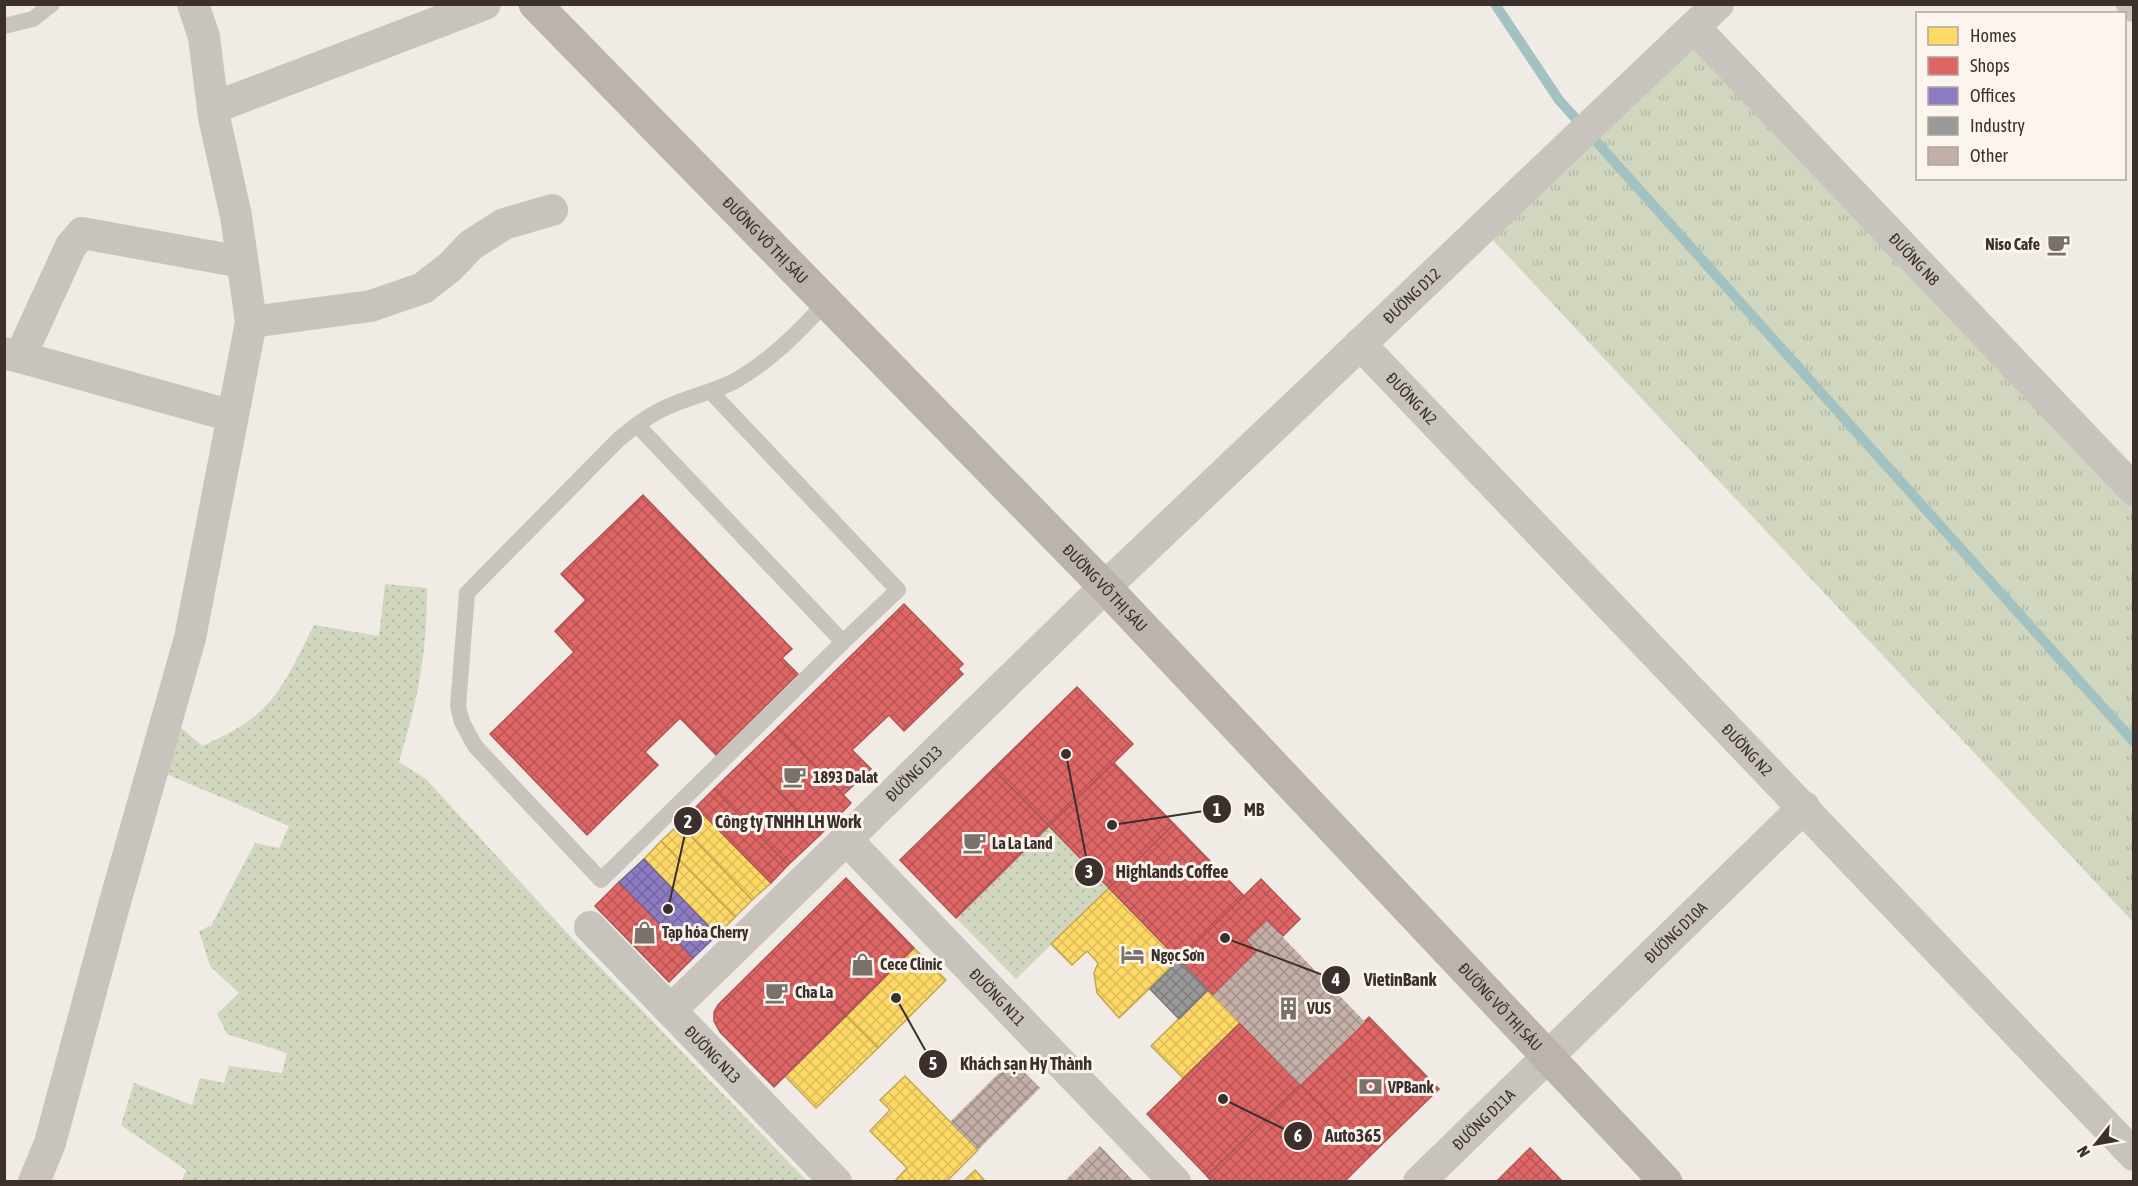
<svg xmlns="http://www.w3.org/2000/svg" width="2138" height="1186" font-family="'Asap Condensed',sans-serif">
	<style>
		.grass { fill: url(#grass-dots) }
		.park { fill: url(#park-tufts) }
		.homes { fill: url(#homes-cross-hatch); stroke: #c4a654; stroke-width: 1.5 }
		.shops { fill: url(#shops-cross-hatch); stroke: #ae5654; stroke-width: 1.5 }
		.offices { fill: url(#offices-cross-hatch); stroke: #756595; stroke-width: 1.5 }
		.industry { fill: url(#industry-cross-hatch); stroke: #7d7a78; stroke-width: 1.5 }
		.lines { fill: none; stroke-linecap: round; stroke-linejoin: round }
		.stream { stroke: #a1c2c1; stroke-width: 10 }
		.building { fill: url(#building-cross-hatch) }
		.service { stroke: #c9c3be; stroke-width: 16 }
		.minor { stroke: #c9c3be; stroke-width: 32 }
		.secondary { stroke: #bab3ae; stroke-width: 33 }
		.labels { text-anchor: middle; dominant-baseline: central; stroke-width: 6; stroke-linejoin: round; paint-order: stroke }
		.street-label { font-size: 16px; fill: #3b302b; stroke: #fbf5ee }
		.poi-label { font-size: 16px; font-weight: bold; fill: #3b302b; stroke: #fbf5ee; text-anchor: start }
		.leader { fill: none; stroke: #3b302b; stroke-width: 2 }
		.callout-dot { fill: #3b302b; stroke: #fbf5ee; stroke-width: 2 }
		.mark-label { font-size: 18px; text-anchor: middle; font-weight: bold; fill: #fff }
		.callout-label { font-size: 18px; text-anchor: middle; font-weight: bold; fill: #3b302b; stroke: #fbf5ee; stroke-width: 6; stroke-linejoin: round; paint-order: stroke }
	</style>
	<defs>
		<pattern id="grass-dots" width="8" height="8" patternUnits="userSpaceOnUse" patternTransform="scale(1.5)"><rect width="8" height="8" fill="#d1d6bf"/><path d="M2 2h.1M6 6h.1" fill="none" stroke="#b4b8a4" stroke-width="1.8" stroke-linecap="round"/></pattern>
		<pattern id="park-tufts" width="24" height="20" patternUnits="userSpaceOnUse" patternTransform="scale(1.5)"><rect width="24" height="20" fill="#d1d6bf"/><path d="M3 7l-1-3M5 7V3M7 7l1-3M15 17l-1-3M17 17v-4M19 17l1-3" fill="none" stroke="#b4b8a4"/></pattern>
		<pattern id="homes-cross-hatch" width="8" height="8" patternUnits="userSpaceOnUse" patternTransform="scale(1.5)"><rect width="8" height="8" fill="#ffd966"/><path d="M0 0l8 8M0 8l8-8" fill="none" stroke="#dbbb59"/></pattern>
		<pattern id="shops-cross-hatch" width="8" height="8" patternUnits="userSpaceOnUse" patternTransform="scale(1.5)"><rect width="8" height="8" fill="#e06666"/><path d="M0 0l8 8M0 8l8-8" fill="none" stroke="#b75454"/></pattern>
		<pattern id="offices-cross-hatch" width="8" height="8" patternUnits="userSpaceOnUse" patternTransform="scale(1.5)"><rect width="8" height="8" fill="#8e7cc3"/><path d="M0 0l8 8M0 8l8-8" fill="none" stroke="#75669f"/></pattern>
		<pattern id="industry-cross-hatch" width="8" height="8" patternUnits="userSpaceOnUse" patternTransform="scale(1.5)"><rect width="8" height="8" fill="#999"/><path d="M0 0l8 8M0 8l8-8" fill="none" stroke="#7e7d7d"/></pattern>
		<pattern id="building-cross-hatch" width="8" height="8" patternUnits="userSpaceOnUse" patternTransform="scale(1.5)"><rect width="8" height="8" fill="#c3afa7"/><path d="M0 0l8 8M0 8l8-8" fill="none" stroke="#a08f88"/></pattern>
	</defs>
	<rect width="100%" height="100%" fill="#f0ebe5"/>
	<g class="grass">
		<path d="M385 584 427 588C427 654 418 699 399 762L426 779 567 933 807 1181H182L186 1170 121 1125 134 1083 192 1105 200 1078 224 1083 229 1066 282 1073 287 1053 227 1034 217 1014 239 993 210 966 199 931 211 926 255 843 279 848 289 826 164 773 177 724 202 746C273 716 281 690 314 625L379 636Z"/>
		<path d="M1049 826 1109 888 1016 979 956 918Z"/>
	</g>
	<path class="park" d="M1694 44 2133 507V922L1490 237Z"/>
	<g class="homes">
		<path d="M696 807 771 883 752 900 679 824Z"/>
		<path d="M679 824 752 900 735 917 661 841Z"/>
		<path d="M661 841 735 917 717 935 644 859Z"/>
		<path d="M1109 888 1179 960 1119 1018 1097 993 1094 973 1098 963 1087 951 1072 965 1051 944Z"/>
		<path d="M914 948 946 980 878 1048 846 1016Z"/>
		<path d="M1208 990 1240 1023 1183 1078 1151 1046Z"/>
		<path d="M846 1016 878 1048 816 1108 785 1076Z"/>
		<path d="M905 1076 978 1150 946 1182H894L907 1168 870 1131 890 1110 880 1100Z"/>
		<path d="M975 1170 986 1182H963Z"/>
	</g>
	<g class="shops">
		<path d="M643 495 792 649 782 658 798 674 716 755 680 718 645 752 658 765 587 835 490 734 574 652 555 631 586 600 561 574Z"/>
		<path d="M904 604 963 664 958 669 963 674 904 731 889 715 852 750 871 769 843 795 778 727Z"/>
		<path d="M1077 687 1133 744 1049 826 993 769Z"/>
		<path d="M778 727 851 803 820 835 746 758Z"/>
		<path d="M746 758 820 835 788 865 714 789Z"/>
		<path d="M1114 763 1174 824 1109 888 1049 826Z"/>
		<path d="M993 769 1049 826 956 918 900 860Z"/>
		<path d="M714 789 788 865 771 883 696 807Z"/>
		<path d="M1174 824 1244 896 1179 960 1109 888Z"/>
		<path d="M846 878 878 911 809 979 846 1016 774 1087 720 1032 714 1021V1012L718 1005Z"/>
		<path d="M1261 879 1300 919 1283 936 1267 921 1247 940 1257 951 1213 995 1179 960Z"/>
		<path d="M619 882 693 958 669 982 595 906Z"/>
		<path d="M878 911 914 948 846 1016 809 979Z"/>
		<path d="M1369 1017 1439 1089 1370 1156 1300 1085Z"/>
		<path d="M1240 1023 1300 1085 1207 1176 1147 1114Z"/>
		<path d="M1300 1085 1370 1156 1344 1182H1212L1207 1176Z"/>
		<path d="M1530 1148 1563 1182H1496Z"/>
	</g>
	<path class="offices" d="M644 859 717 935 693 958 619 882Z"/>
	<path class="industry" d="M1179 960 1208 990 1179 1019 1150 989Z"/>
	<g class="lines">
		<path class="stream" d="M1495 4 1559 100 2134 742"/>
	</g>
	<g class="building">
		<path d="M1267 921 1365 1022 1300 1085 1213 995 1257 951 1247 940Z"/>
		<path d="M1012 1060 1040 1088 978 1150 950 1122Z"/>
		<path d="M1100 1146 1134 1182H1064Z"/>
	</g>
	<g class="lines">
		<g class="service">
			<path d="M4 26 33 19 52 4"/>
			<path d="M711 392 898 590 843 642"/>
			<path d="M637 425 843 642 601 880 475 746 462 722 458 706 467 593 619 439C636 425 653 412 674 404 694 396 715 391 735 381 770 361 799 332 826 302"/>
		</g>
		<g class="minor">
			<path d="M2132 4 2134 6"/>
			<path id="s1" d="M1694 27 2134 490"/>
			<path d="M213 108 485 4"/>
			<path d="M251 322 371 306 423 288 450 267 471 245 504 224 552 210"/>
			<path id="s2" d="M1360 344 2134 1155"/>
			<path d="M4 353 20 357 71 246 82 233 242 262"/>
			<path d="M20 357 232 416"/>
			<path id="s3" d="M846 839 1175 1182"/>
			<path id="s4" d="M590 927 836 1182"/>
			<path id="s5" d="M671 1010 1105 587 1718 4"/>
			<path d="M34 1182 50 1143 113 909 190 638 251 322 236 216 214 117 204 37 193 4"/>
			<path id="s6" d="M1419 1182 1804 807"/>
		</g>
		<path class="secondary" id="s7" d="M535 4 1105 587 1666 1182"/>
	</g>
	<defs>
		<symbol id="cafe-bare" viewBox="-9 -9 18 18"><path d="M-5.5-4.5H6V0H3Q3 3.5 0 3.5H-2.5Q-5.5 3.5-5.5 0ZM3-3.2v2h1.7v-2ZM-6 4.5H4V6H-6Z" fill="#7a716c" stroke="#fbf5ee" stroke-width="2.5" paint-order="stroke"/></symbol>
		<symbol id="shop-bare" viewBox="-9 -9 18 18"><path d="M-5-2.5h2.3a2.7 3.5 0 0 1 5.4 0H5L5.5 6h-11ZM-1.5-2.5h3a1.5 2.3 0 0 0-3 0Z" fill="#7a716c" stroke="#fbf5ee" stroke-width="2.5" paint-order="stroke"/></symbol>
		<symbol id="hotel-bare" viewBox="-9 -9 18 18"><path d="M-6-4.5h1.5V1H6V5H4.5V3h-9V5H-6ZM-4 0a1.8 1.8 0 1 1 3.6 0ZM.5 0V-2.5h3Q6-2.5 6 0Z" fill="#7a716c" stroke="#fbf5ee" stroke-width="2.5" paint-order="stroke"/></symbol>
		<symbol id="building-bare" viewBox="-9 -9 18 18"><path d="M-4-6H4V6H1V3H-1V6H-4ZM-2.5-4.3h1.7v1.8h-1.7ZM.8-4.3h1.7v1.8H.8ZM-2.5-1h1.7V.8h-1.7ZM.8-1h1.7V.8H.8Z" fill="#7a716c" stroke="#fbf5ee" stroke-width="2.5" paint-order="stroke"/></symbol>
		<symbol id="bank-bare" viewBox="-9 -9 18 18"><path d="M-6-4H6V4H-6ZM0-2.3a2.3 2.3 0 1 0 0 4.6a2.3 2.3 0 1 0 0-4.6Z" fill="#7a716c" stroke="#fbf5ee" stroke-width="2.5" paint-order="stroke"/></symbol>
	</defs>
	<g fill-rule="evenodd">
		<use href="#cafe-bare" x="2042" y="228" width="33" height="33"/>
		<use href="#cafe-bare" x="778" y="760" width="33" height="33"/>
		<use href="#cafe-bare" x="958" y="826" width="33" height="33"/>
		<use href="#shop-bare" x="628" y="916" width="33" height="33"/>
		<use href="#hotel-bare" x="1116" y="938" width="33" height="33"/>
		<use href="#shop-bare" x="846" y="948" width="33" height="33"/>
		<use href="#cafe-bare" x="760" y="976" width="33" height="33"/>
		<use href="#building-bare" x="1272" y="992" width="33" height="33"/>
		<use href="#bank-bare" x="1354" y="1070" width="33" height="33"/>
	</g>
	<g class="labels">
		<g class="street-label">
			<text stroke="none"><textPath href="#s7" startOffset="330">ĐƯỜNG VÕ THỊ SÁU</textPath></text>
			<text stroke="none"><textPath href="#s1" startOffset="320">ĐƯỜNG N8</textPath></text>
			<text stroke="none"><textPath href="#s5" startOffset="1029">ĐƯỜNG D12</textPath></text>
			<text stroke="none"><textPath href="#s2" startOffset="75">ĐƯỜNG N2</textPath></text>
			<text stroke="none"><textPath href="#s7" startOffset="816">ĐƯỜNG VÕ THỊ SÁU</textPath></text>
			<text stroke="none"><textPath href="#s2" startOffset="561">ĐƯỜNG N2</textPath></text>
			<text stroke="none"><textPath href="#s5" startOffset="339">ĐƯỜNG D13</textPath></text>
			<text stroke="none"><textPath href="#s6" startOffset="358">ĐƯỜNG D10A</textPath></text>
			<text stroke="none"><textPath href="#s3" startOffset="219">ĐƯỜNG N11</textPath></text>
			<text stroke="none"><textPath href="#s7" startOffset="1392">ĐƯỜNG VÕ THỊ SÁU</textPath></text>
			<text stroke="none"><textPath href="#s4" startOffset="177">ĐƯỜNG N13</textPath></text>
			<text stroke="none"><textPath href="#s6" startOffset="90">ĐƯỜNG D11A</textPath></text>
		</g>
		<g class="poi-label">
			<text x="2040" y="244" text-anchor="end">Niso Cafe</text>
			<text x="813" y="777">1893 Dalat</text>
			<text x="992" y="843">La La Land</text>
			<text x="662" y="932">Tạp hóa Cherry</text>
			<text x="1151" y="955">Ngọc Sơn</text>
			<text x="880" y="964">Cece Clinic</text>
			<text x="795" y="992">Cha La</text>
			<text x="1307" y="1008">VUS</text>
			<text x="1388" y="1087">VPBank</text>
		</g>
	</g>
	<path class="leader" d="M1112 825L1217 809M668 909L688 821M1066 754L1089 872M1225 938L1336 980M896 998L933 1064M1223 1099L1298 1136"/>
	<g class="callout-dot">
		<circle cx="1112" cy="825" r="6"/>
		<circle cx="668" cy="909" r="6"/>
		<circle cx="1066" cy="754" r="6"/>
		<circle cx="1225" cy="938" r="6"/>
		<circle cx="896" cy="998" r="6"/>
		<circle cx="1223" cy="1099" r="6"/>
		<circle cx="1217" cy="809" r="15"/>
		<circle cx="688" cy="821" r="15"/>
		<circle cx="1089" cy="872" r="15"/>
		<circle cx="1336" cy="980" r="15"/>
		<circle cx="933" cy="1064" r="15"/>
		<circle cx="1298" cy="1136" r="15"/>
	</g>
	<g class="mark-label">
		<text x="1217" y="816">1</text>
		<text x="688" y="828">2</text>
		<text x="1089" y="878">3</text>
		<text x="1336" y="986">4</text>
		<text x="933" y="1070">5</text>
		<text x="1298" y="1142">6</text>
	</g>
	<g class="callout-label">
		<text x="1254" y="816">MB</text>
		<text x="788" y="828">Công ty TNHH LH Work</text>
		<text x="1172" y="878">Highlands Coffee</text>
		<text x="1400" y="986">VietinBank</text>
		<text x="1026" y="1070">Khách sạn Hy Thành</text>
		<text x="1353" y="1142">Auto365</text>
	</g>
	<rect width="2138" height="1186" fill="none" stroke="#3b302b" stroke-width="12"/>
	<rect x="1916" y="12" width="210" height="168" fill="#fbf5ee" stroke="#aea6a0" stroke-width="1.5"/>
	<rect x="1928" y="27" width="30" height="18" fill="#ffd966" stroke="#aea6a0" stroke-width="1.5"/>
	<text x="1970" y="42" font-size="18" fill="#3b302b">Homes</text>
	<rect x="1928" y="57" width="30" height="18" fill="#e06666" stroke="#aea6a0" stroke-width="1.5"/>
	<text x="1970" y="72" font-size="18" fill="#3b302b">Shops</text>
	<rect x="1928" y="87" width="30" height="18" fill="#8e7cc3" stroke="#aea6a0" stroke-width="1.5"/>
	<text x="1970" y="102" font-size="18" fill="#3b302b">Offices</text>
	<rect x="1928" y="117" width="30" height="18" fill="#999999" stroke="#aea6a0" stroke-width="1.5"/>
	<text x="1970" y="132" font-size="18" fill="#3b302b">Industry</text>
	<rect x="1928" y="147" width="30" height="18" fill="#c3afa7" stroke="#aea6a0" stroke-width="1.5"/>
	<text x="1970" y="162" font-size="18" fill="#3b302b">Other</text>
	<g transform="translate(2096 1144) rotate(239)" stroke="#fbf5ee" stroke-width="4.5" paint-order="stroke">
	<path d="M0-4.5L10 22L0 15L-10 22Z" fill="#3b302b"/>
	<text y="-9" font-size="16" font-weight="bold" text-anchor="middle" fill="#3b302b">N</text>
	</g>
</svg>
